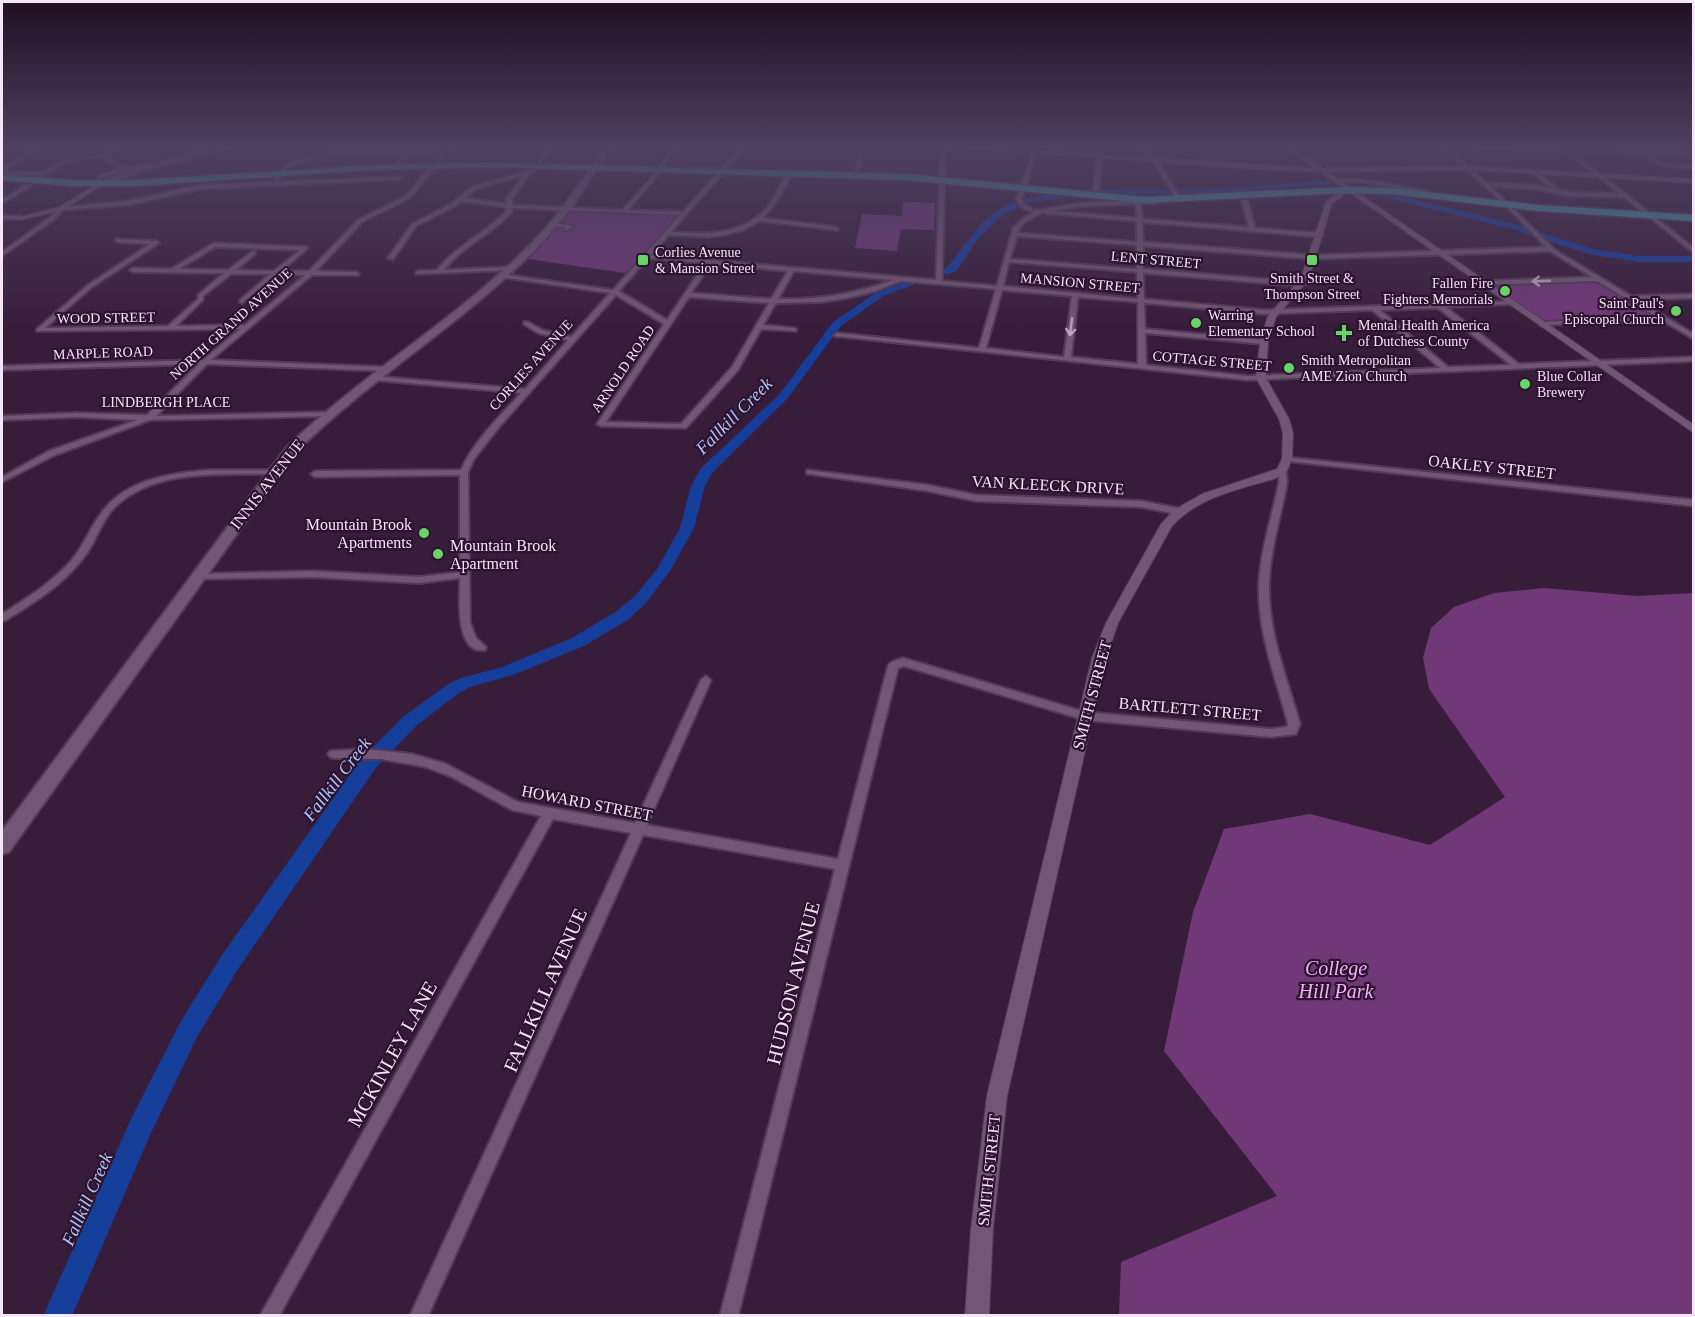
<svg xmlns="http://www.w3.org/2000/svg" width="1695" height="1317" font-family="Georgia,serif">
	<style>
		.green { fill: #703877 }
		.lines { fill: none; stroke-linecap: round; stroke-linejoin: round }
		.river { fill: #153e9b; fill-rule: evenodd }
		.minor-casing { stroke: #523b55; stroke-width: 4 }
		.tertiary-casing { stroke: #523b55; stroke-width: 2 }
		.secondary-casing { stroke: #523b55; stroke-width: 4 }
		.trunk-casing { stroke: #523b55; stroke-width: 3 }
		.minor { fill: #735576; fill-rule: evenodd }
		.tertiary { fill: #735576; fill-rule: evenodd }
		.secondary { fill: #735576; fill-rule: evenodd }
		.trunk { fill: #3f95a3; fill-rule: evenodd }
		.oneway { stroke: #bba4be }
		.poi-dot { fill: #68d465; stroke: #2d1330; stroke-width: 2 }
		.labels { text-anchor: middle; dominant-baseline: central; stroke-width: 4.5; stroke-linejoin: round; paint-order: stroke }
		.far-poi-label { font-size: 14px; fill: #f6e4f8; stroke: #2d1330; text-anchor: start }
		.far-street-label { font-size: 14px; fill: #f6e4f8; stroke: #2d1330 }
		.street-label { font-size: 16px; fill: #f6e4f8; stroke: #2d1330 }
		.poi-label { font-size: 16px; fill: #f6e4f8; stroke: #2d1330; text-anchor: end }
		.water-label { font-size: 18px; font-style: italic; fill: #adc7f9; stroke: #2d1330 }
		.near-park-label { font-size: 20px; font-style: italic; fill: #efb2f6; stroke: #2d1330 }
		.near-street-label { font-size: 20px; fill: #f6e4f8; stroke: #2d1330 }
	</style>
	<rect width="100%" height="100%" fill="#381d3b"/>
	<g class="green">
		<path d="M903 202 935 203 934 230 901 229 897 251 855 248 862 214 902 216Z"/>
		<path d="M567 209 683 214 631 274 522 258Z"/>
		<path d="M1592 280 1651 314 1650 317 1541 321 1492 286Z"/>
		<path d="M1544 588 1637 596 1693 593V1315H1119L1121 1262 1277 1196 1164 1051 1193 912 1224 829 1310 814 1430 845 1505 797 1429 689 1423 658 1431 628 1454 607 1494 593Z"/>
	</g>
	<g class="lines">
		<g class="river">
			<path d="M1330 180 1333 184 1213 193 1094 195 1031 202 1002 215 977 240 957 270 947 275 942 272C961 254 974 226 996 211 1039 182 1158 191 1212 189 1251 187 1291 183 1330 180Z"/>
			<path d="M1379 191 1518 225 1593 249 1639 256H1694V262H1639L1592 255 1512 229 1376 195Z"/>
			<path d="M910 281 918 283 883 296 841 326 787 399 712 473 705 486 694 528 670 571 646 603 629 619 584 646 513 675 470 687 459 693 416 726 375 769 238 969 197 1037 150 1135 72 1316H43L132 1117 181 1021 222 955 361 759 404 716 447 685 458 679 502 667 572 638 617 611 636 595 657 569 680 528 691 486 701 468 779 395 833 322 877 292Z"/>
		</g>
		<defs>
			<g id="minor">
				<path d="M38 146H44L2 171V168Z"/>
				<path d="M117 146H122L110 156 111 160 119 165 137 170V172L126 170 99 178V176L121 169 107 162 106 157 77 158 42 175 2 174V172L41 173 74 156 107 155Z"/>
				<path d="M447 146H452L410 198 362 222 316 271 356 272 359 274 358 275H312L211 360 385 367 389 369 388 371 207 364 156 416 330 412H333V416L150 420 55 455 2 482V477L49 451 137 420 77 417 2 420V416L77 413 147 415 199 364 2 370V366L203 360 240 329 37 331V329L88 285 150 244 118 242 116 241V239L156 241 159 243 92 287 45 328 168 326 198 299V295L224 273 133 272 130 270 133 268 171 269 214 243 307 247V249L281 271H309L358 220 406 196 440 155 410 154 398 164 396 163 405 154C376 154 307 151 286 171 282 174 280 178 278 182L402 177 400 179 202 189 127 205 63 210 53 220 2 256V252L49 218 59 208 127 201 202 185 273 182C276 178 279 171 284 167 315 145 404 151 442 153ZM215 247 300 250 274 271 236 270 255 254V252L253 251 228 270 179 269ZM231 274H270L240 300V302L242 303 277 274 305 275 245 325 176 326 203 300V296Z"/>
				<path d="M543 146H547L550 152 540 163 538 162 546 152Z"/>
				<path d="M672 146H676L663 167H659Z"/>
				<path d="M742 146H747L671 232C706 235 743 235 768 207 776 196 781 180 790 172L792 173C784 190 776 205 762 218L835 227 838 229 837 230 759 221 743 230 725 235 708 237 669 235 651 255 936 280 941 146 945 147 942 281 997 286 1013 228 1025 217 1034 213 1020 206 1016 199 1035 146H1039L1022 199 1024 204 1033 210H1040L1081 203 1155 200 1157 203 1141 204 1142 219 1249 227 1242 201 1245 199 1248 201 1255 228 1320 233 1323 235 1320 237 1142 222 1143 242 1313 255 1546 247 1504 204 1441 146H1489L1694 154V156L1645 155 1666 164 1694 166V168L1663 166 1640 154 1572 152 1694 248V253L1624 197 1568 196 1536 189 1490 186 1555 250 1631 296 1694 294V298L1637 300 1694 334V339L1663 321 1540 325 1539 324 1542 322 1657 317 1597 281 1484 285 1481 283 1484 281 1592 277 1550 251 1313 259 1143 246V269L1302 282 1305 284 1302 286 1143 273 1144 299 1265 310 1512 301 1514 302V304L1446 307 1519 364 1694 357V361L1248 380 835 336 834 335 837 333 979 348 996 289 901 281 876 291 847 298 821 302 776 303 763 325 794 328 796 329V331L761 329 738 370 686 428 601 426 597 424 664 324 616 295 500 426 474 459 468 472 470 622 476 638 486 647 485 650C454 655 460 595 460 578L419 583 312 577 194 579 192 577 194 575 197 574 312 571 419 577 460 572V475L315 477 311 474 315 471 461 470C474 441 500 416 521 393L374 380H371V376L525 389 568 340 538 333 524 324V322H528L542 330 571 337 610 293 502 277 500 276V274L613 290 680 215 512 208V212C492 234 462 246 444 270L509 267 512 269 511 270 416 274V272L418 271 437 270C456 246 485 233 506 212V207L461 201 455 206 416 226 393 259 388 258 412 224 451 204 472 187 532 170 534 171 530 173 512 199V205L623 210 660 168 662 170 628 210 683 212ZM1447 147 1566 152 1620 194 1568 192 1557 190 1558 188 1533 170 1531 172 1553 189 1536 185 1486 183ZM524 175 506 199V204L465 198 476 189ZM1134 204 1136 206 1137 218 1050 211 1081 206ZM1042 213 1137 221V242L1017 233C1021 222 1032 218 1042 213ZM1017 236 1137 245V269L1010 259ZM648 258 705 263 667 320 619 291ZM1009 262 1137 272 1138 299 1003 286ZM711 264 788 271 771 299 691 293ZM794 271 893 280C855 294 818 300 778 299ZM1002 290 1072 296 1064 357 986 348ZM689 297 769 303 732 367 681 424 606 422ZM1078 297 1138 302V364L1071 357ZM1144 303 1265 314 1372 310 1440 368 1248 376 1146 365 1145 333 1264 344 1267 342 1264 340 1145 329ZM1438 308 1511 365 1448 367 1380 310Z"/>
				<path d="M861 146H865L859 171 857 172 855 171Z"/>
				<path d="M1135 146H1140L1159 162 1179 195 1189 198V200L1175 197 1155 164Z"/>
				<path d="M1099 157 1101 158 1099 190 1096 192 1093 190 1097 158Z"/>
				<path d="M1336 179 1364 180 1428 191 1425 193 1364 182 1334 181Z"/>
				<path d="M26 185 31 186 2 203V200Z"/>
				<path d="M20 216 22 219H2V216Z"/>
				<path d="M552 223 573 226 567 231 564 229 565 227 550 226 549 225Z"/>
				<path d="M1284 457 1694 500V506L1287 461H1284Z"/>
				<path d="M1279 469H1282L1286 471 1287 483C1281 516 1270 550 1269 584 1268 632 1287 678 1300 724L1296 734 1271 737 1085 720 904 666 898 668 738 1316H720L835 869 643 835 428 1316H410L631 833 553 819 279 1316H260L541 816 512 810 452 777 426 767 381 759 334 758 330 757 328 754 330 751 365 749 412 754 446 764 518 802 635 823 701 680 706 676 711 680 647 825 838 859 888 666C890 661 898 660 903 658L1085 712 1271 729 1287 727 1288 724C1276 678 1257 632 1259 583 1261 549 1272 516 1279 483Z"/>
				<path d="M210 470H274L278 472 274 474C221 475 158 468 116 506 102 519 97 539 87 553 66 583 35 602 6 620L2 621V614C26 599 51 583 71 561 83 547 89 530 100 515 124 479 171 473 210 470Z"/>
				<path d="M807 470 928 485 976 495 1141 501 1177 508 1181 511 1177 514 1141 507 976 501 928 491 810 474H807Z"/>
			</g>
			<g id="tertiary">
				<path d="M931 146H963L1314 168 1284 146H1291L1323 168 1467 166 1694 179V183L1467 170 1328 172 1694 425V433L1346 190 1342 197 1332 203 1309 279 1276 317 1268 342 1266 378 1289 419 1293 433 1292 459 1287 471C1279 479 1264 482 1252 485 1222 494 1194 502 1172 526L1118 623 1106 658 1007 1096 993 1229 989 1316H965L971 1229 987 1096 1092 658 1106 623 1161 524 1174 510 1202 494 1277 469 1282 459 1283 433 1279 419 1256 378 1260 342 1268 316 1301 278 1326 202 1343 188 1320 172 1251 169Z"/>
				<path d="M99 183 104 184 63 210 20 220 17 218 59 207Z"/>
			</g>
			<g id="secondary">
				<path d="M224 146H237L142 171 104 186 97 184 136 167Z"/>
				<path d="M605 146H612C589 182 566 219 536 249 462 324 369 379 294 454L9 852 2 854V831L286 448C362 374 456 320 531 244 560 215 582 180 605 146Z"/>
			</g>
			<path id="trunk" d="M498 163 907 174 1144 197 1343 187 1392 188 1539 205 1694 215V221L1539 211 1392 194 1343 193 1144 203 907 180 498 167 384 169 135 186H71L2 180V175L71 180H135L384 165Z"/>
		</defs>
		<use href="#minor" class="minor-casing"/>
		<use href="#tertiary" class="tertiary-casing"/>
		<use href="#secondary" class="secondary-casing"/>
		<use href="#trunk" class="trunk-casing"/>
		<use href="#minor" class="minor"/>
		<use href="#tertiary" class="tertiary"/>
		<use href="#secondary" class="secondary"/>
		<use href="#trunk" class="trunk"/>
	</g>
	<defs><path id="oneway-shaft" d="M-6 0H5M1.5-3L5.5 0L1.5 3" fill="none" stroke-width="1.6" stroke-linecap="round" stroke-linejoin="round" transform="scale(1.5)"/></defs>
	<g class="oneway">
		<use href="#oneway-shaft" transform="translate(1541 281) rotate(178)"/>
		<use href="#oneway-shaft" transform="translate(1071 327) rotate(97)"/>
	</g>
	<linearGradient id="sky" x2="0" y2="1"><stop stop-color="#1f1020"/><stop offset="0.44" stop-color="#4d4060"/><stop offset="1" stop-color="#4d4060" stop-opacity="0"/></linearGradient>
	<rect width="1695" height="331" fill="url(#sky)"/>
	<g class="poi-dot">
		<rect x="637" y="254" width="12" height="12" rx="3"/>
		<rect x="1306" y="254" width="12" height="12" rx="3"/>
		<circle cx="1505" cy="291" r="6"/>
		<circle cx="1676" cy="311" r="6"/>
		<circle cx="1196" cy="323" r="6"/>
		<path d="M1341 324h6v6h6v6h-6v6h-6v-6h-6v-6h6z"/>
		<circle cx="1289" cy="368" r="6"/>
		<circle cx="1525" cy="384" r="6"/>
		<circle cx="424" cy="533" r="6"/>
		<circle cx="438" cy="554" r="6"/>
	</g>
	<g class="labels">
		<g class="far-poi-label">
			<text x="655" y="252">Corlies Avenue<tspan x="655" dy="16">&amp; Mansion Street</tspan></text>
			<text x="1312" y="278" text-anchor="middle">Smith Street &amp;<tspan x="1312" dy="16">Thompson Street</tspan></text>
			<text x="1493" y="283" text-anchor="end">Fallen Fire<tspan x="1493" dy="16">Fighters Memorials</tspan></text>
			<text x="1664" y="303" text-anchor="end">Saint Paul's<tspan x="1664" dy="16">Episcopal Church</tspan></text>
			<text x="1208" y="315">Warring<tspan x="1208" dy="16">Elementary School</tspan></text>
			<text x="1358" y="325">Mental Health America<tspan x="1358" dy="16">of Dutchess County</tspan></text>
			<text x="1301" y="360">Smith Metropolitan<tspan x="1301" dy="16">AME Zion Church</tspan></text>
			<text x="1537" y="376">Blue Collar<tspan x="1537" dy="16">Brewery</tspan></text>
		</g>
		<g class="far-street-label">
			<text transform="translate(1156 260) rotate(5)">LENT STREET</text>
			<text transform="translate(1080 283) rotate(5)">MANSION STREET</text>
			<text transform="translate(106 318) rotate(-1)">WOOD STREET</text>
			<text transform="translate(231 324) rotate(-42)">NORTH GRAND AVENUE</text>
			<text transform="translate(103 353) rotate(-2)">MARPLE ROAD</text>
			<text transform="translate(1212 361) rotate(5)">COTTAGE STREET</text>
			<text transform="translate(531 365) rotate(-48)">CORLIES AVENUE</text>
			<text transform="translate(623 369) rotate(-56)">ARNOLD ROAD</text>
			<text x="166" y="402">LINDBERGH PLACE</text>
		</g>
		<g class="street-label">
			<text transform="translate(1492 467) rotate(6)">OAKLEY STREET</text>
			<text transform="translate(267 484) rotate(-52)">INNIS AVENUE</text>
			<text transform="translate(1048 485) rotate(3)">VAN KLEECK DRIVE</text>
			<text transform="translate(1092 695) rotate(-75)">SMITH STREET</text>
			<text transform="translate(1190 709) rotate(5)">BARTLETT STREET</text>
			<text transform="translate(587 803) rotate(11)">HOWARD STREET</text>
			<text transform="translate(989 1170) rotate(-84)">SMITH STREET</text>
		</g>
		<g class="poi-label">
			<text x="412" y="524">Mountain Brook<tspan x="412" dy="18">Apartments</tspan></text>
			<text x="450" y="545" text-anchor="start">Mountain Brook<tspan x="450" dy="18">Apartment</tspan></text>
		</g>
		<g class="water-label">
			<text transform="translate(734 416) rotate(-45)">Fallkill Creek</text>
			<text transform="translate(337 779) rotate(-53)">Fallkill Creek</text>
			<text transform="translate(87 1199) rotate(-66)">Fallkill Creek</text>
		</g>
		<g class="near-park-label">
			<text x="1336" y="968">College<tspan x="1336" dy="23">Hill Park</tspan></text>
		</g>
		<g class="near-street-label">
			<text transform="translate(793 983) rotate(-76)">HUDSON AVENUE</text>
			<text transform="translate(545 990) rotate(-66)">FALLKILL AVENUE</text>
			<text transform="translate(392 1054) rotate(-61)">MCKINLEY LANE</text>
		</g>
	</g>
	<rect width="1695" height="1317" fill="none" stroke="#f6e4f8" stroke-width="6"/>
</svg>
